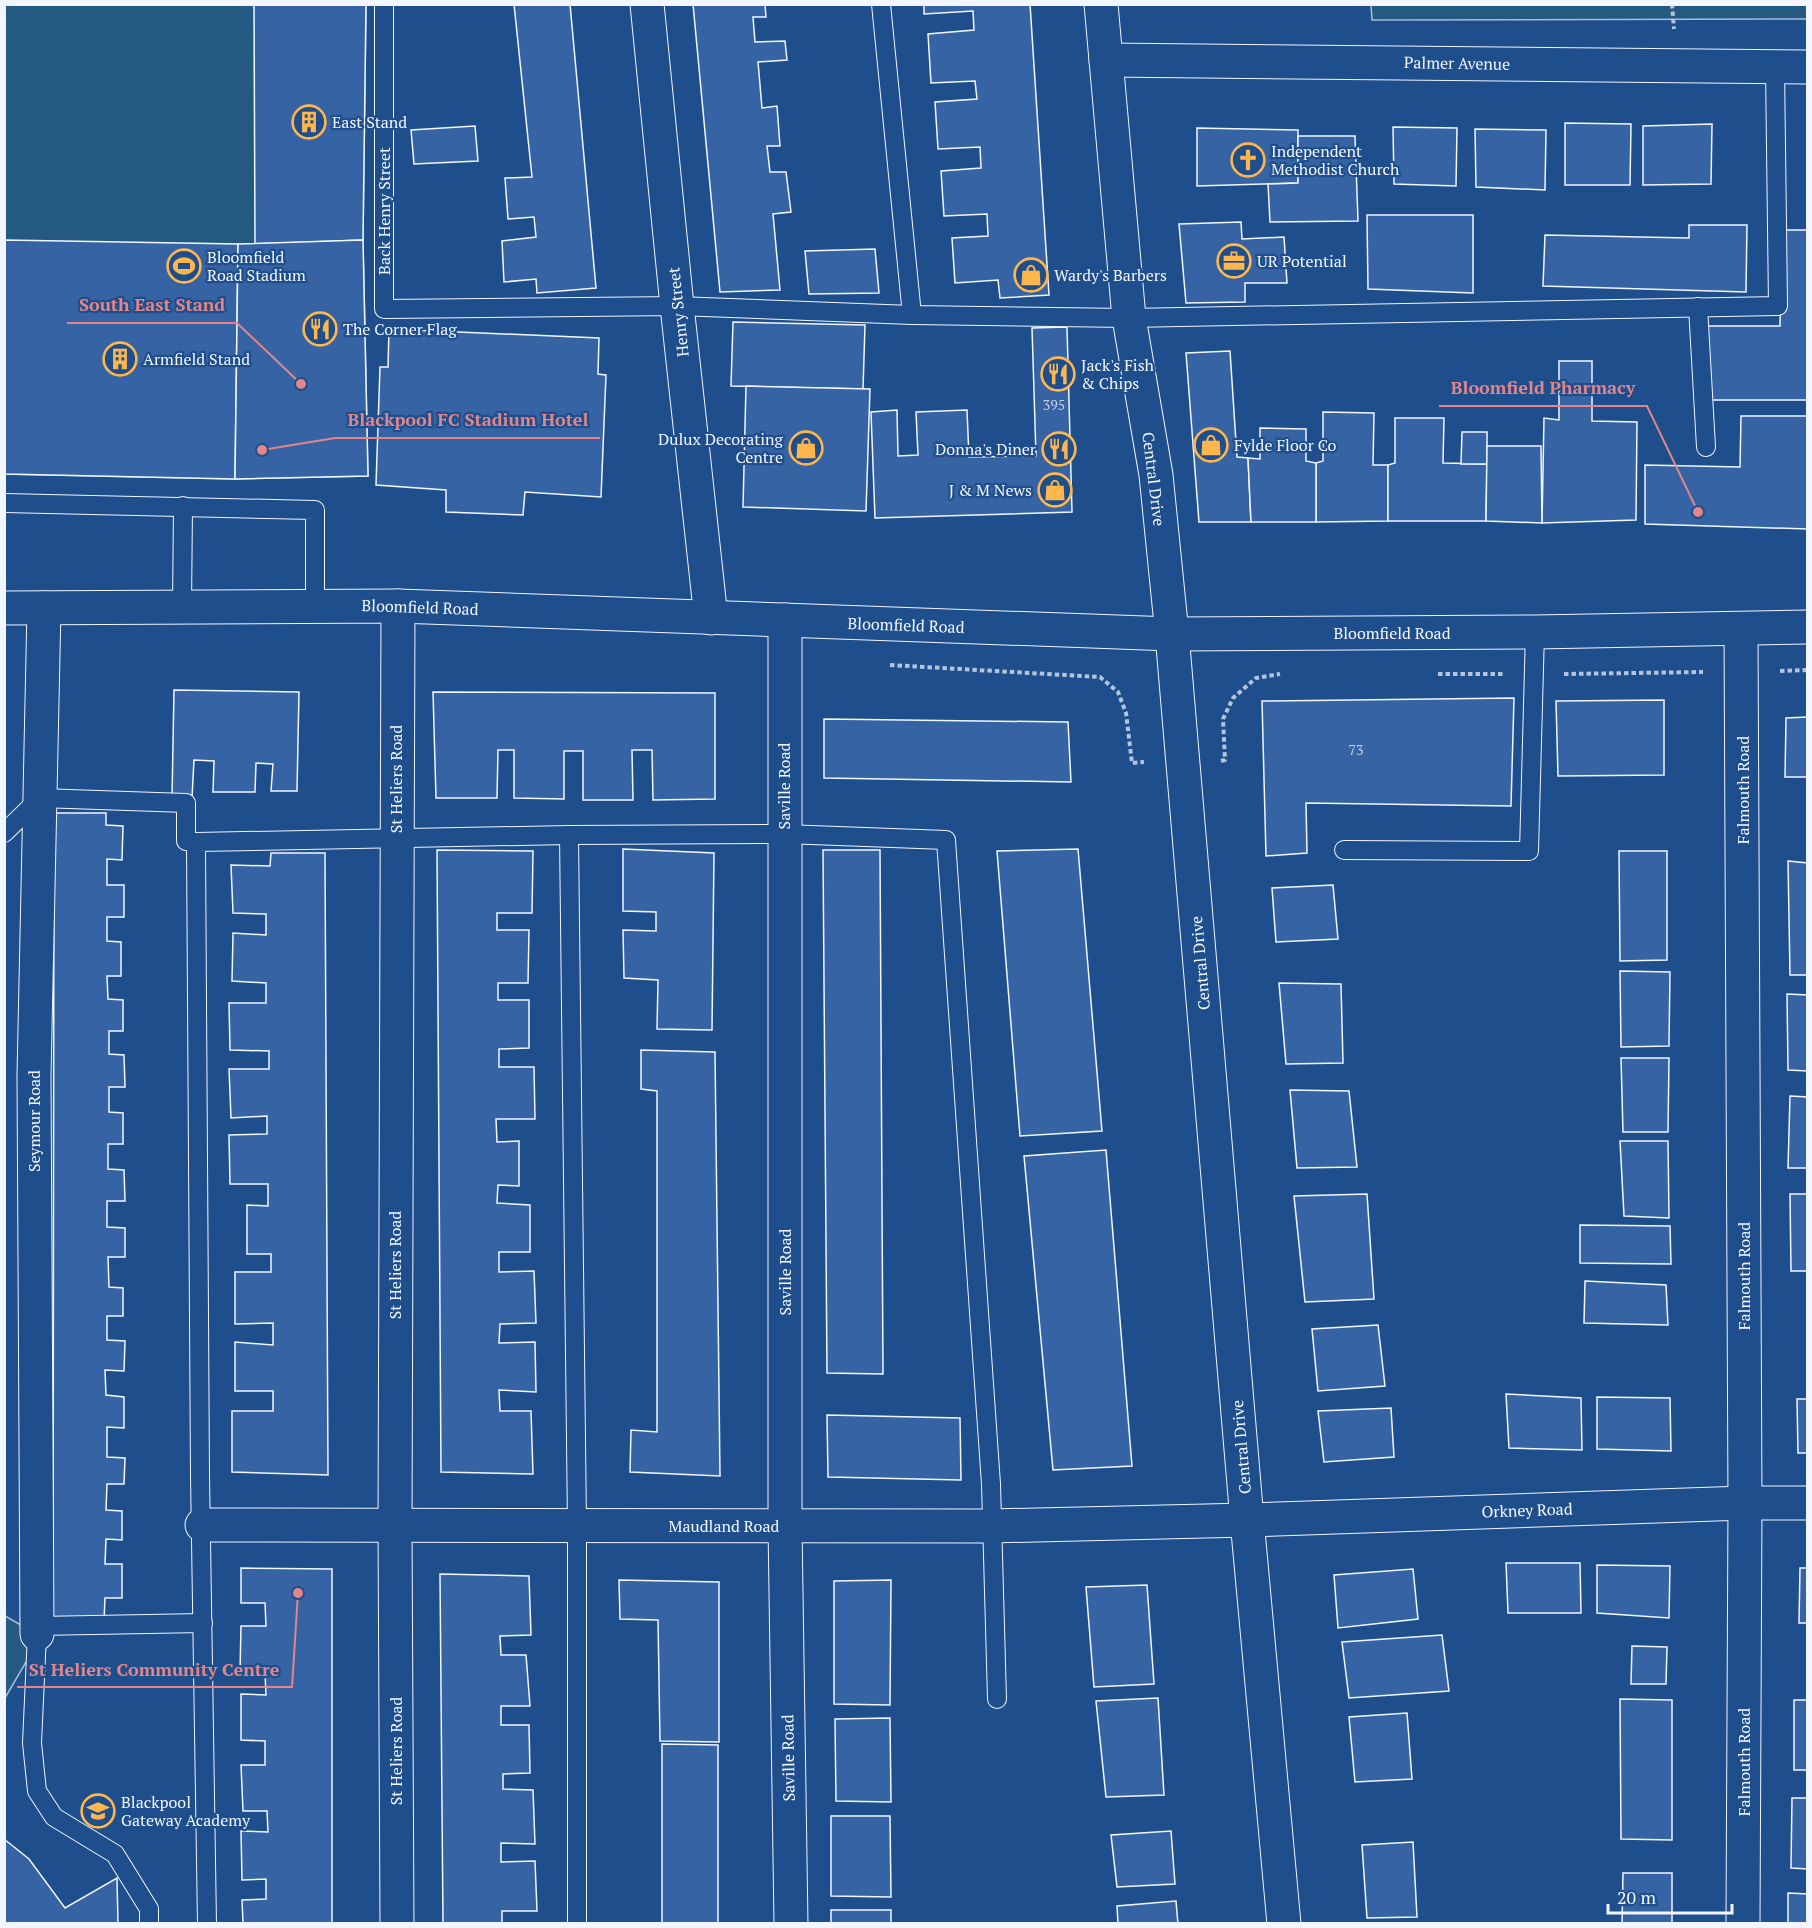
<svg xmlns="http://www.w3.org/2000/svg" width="1812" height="1928" font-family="'PT Serif',serif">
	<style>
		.green { fill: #245a82; stroke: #a8bbd7; stroke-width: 1.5 }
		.building { fill: #3563a3; stroke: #f2f6ff; stroke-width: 1.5 }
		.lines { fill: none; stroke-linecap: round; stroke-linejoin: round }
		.service-casing { stroke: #f2f6ff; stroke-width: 20 }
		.minor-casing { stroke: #f2f6ff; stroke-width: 35 }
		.tertiary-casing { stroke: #f2f6ff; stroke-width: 35 }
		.primary-casing { stroke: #f2f6ff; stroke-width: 35 }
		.path { stroke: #b3c4dc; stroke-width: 4; stroke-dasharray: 4.5 3; stroke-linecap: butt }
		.service { stroke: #1f4e8c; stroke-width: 18 }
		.minor { stroke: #1f4e8c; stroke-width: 33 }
		.tertiary { stroke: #1f4e8c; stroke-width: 33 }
		.primary { stroke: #1f4e8c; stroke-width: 33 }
		.labels { text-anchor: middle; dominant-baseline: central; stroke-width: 4.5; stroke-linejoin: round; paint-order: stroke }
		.number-label { font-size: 14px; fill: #c3d1e8 }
		.street-label { font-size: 16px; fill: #f2f6ff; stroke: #1f4e8c }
		.poi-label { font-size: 16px; fill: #f2f6ff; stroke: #1f4e8c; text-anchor: start }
		.leader { fill: none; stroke: #e38589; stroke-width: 2 }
		.callout-dot { fill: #e38589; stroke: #1f4e8c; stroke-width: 2 }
		.callout-label { font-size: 18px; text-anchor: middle; font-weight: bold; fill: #e38589; stroke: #1f4e8c; stroke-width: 4.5; stroke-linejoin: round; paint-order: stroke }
	</style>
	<rect width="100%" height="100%" fill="#1f4e8c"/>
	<g class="green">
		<path d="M1807 4V19L1372 20 1371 5Z"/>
		<path d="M5 5H366L363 240 368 476 235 479 5 474Z"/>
		<path d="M5 1616 37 1634 36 1645 5 1698Z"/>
	</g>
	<g class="building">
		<path d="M254 4H366L363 240 255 244Z"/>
		<path d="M514 4H570L596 288 537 293 536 279 504 282 502 241 536 237 534 217 508 219 505 178 532 177Z"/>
		<path d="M693 4H765L766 17H753L755 42 785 41 787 60 758 62 762 108 777 106 780 146H767L770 172H786L791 212 773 214 780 290 720 292Z"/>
		<path d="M924 4H1030L1049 295 1000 298 998 280 955 283 952 238 988 236 987 214 944 216 941 171 981 168 980 147 938 149 935 102 977 99 975 81 931 83 928 34 974 30 973 11 924 14Z"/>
		<path d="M1565 123 1631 124 1630 185H1565Z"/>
		<path d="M1712 124 1711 184 1643 185V126Z"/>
		<path d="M475 126 478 161 414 164 411 130Z"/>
		<path d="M1393 127 1457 128 1456 186 1394 184Z"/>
		<path d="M1197 128 1298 130V183L1197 186Z"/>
		<path d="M1475 129 1546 130 1545 190 1476 187Z"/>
		<path d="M1298 136H1355L1358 221 1270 222 1268 184 1298 183Z"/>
		<path d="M1367 215H1473V293L1368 289Z"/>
		<path d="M1241 222 1242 239 1284 237 1287 283H1245V302L1186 303 1179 224Z"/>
		<path d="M1689 225H1747L1746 292 1543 286 1545 235 1689 238Z"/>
		<path d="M1782 230H1808V400H1707L1706 326H1780Z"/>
		<path d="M4 240 238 244 235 479 4 474Z"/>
		<path d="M363 240 368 476 235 479 238 244Z"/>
		<path d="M875 249 879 293 809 294 805 251Z"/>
		<path d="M733 322 865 325 863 389 731 386Z"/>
		<path d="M1067 327 1072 512 875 518 871 412 897 410 898 456 918 455 916 412 967 410 969 457 1036 456 1032 328Z"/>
		<path d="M389 329 599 338 598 374 606 375 601 497 525 492 523 515 446 512V490L376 485 380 367H388Z"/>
		<path d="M1230 351 1237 457 1248 458 1251 522H1199L1186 353Z"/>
		<path d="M1559 361H1592V421L1637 422 1636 520 1542 523 1544 418 1559 420Z"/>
		<path d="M746 386 870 389 866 511 743 507Z"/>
		<path d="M1323 412 1374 413 1373 465H1388V521L1316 522V463L1323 461Z"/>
		<path d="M1741 416H1808V529L1645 524V465L1740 467Z"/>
		<path d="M1395 418H1444L1443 463 1487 464 1486 521H1388V465L1395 463Z"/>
		<path d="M1260 428 1306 429V461L1316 463V522H1251L1248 458 1260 459Z"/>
		<path d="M1462 432H1487V464H1461Z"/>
		<path d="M1487 446H1541L1542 523 1486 521Z"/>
		<path d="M174 690 299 692 297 791H271L273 764 256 763 255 792H213L214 761 194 760 192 798 172 797Z"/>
		<path d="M433 692 715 693V799L653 800 652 750H632L633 800H583V751H564V799L514 798V750H498L497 798H436Z"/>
		<path d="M1514 698 1511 806 1306 803 1307 853 1266 856 1262 701Z"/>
		<path d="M1664 700V775L1558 776 1556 701Z"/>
		<path d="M1808 717V777H1785L1786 718Z"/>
		<path d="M824 719 1068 722 1071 782 824 778Z"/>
		<path d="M54 813H106V825L123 826 122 860 107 859V885H124V917H107V941L121 942V976H107L108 999 123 1000V1031H109V1054L124 1055 125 1087H109V1112L123 1113V1144H108V1169L124 1170 125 1201H107V1227L125 1228V1257H108L109 1287 123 1288V1316H107V1340L125 1341 124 1371 105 1370 106 1395 124 1397V1428L107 1427V1457L125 1458 124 1484H107L106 1510 122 1511V1540L106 1539 105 1564H122V1598H105L104 1621 53 1619Z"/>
		<path d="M623 849 714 853 712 1030 657 1029 658 980 624 978 623 930 656 931V912L623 911Z"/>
		<path d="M1078 849 1102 1131 1020 1136 997 851Z"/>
		<path d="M437 850 533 851 532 913H497V930H529L528 983H498V1000H529V1048L499 1049V1067H534L535 1119H496L497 1142 519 1141V1186L498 1185 497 1203 530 1205V1252H499V1272L534 1271 536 1323 500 1324 499 1343 535 1342 536 1392 499 1390 500 1411H531L533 1474 441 1472Z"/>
		<path d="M823 850H880L883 1374 827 1373Z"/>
		<path d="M1619 851H1667V960L1620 961Z"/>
		<path d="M271 853H325L328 1475 232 1472V1411H273V1391H235V1342L273 1345V1323L235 1324V1272H271V1254H247V1205L268 1206V1184H230L229 1135 267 1134V1116L231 1118 229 1069H269V1051L230 1050 229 1003H266V983L232 981 233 933 266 935V914L233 913 231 865 270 866Z"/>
		<path d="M1788 861 1808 863V975H1790Z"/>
		<path d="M1333 885 1338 939 1276 942 1272 888Z"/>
		<path d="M1620 971 1670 972 1669 1046 1621 1047Z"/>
		<path d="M1279 983 1341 984 1343 1063 1286 1064Z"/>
		<path d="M1787 994 1808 995V1071L1788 1070Z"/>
		<path d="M641 1050 715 1052 720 1476 630 1472 631 1430 657 1432V1091L641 1089Z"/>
		<path d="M1621 1058H1669L1668 1132H1623Z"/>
		<path d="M1290 1090 1349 1091 1357 1167 1297 1168Z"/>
		<path d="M1790 1096 1808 1097V1168H1788Z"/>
		<path d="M1620 1141H1668L1669 1218 1624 1216Z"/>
		<path d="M1106 1150 1132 1466 1053 1470 1024 1156Z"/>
		<path d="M1367 1194 1374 1299 1305 1302 1294 1196Z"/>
		<path d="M1790 1194H1808V1271H1791Z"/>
		<path d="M1580 1225 1670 1226 1671 1264 1580 1263Z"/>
		<path d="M1585 1281 1666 1285 1668 1325 1584 1323Z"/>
		<path d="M1378 1325 1385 1386 1318 1391 1312 1329Z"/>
		<path d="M1506 1394 1581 1398 1582 1450 1509 1448Z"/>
		<path d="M1597 1397 1670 1398 1671 1451 1597 1449Z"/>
		<path d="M1797 1399H1808V1453H1798Z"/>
		<path d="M1391 1408 1394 1457 1324 1462 1318 1411Z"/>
		<path d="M827 1415 960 1418 961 1480 828 1477Z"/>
		<path d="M1506 1563H1580L1581 1613H1508Z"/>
		<path d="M1597 1565 1670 1566 1669 1618 1597 1613Z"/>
		<path d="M241 1568 332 1569V1924H243L242 1900 266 1899V1879L242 1880 241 1831 268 1832 267 1811H243L241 1765H265V1741L241 1740V1694L266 1695 265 1673H240L241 1626H266L265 1603H241Z"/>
		<path d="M1800 1568H1808V1623H1799Z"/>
		<path d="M1413 1569 1418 1619 1338 1628 1334 1575Z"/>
		<path d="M440 1574 529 1576 531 1635 500 1636 501 1655H526L530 1706H501V1725H529L530 1773 503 1774V1789L533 1790 535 1844 501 1843V1862L535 1861 537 1911H502V1924H443Z"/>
		<path d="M619 1580 719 1582V1742L660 1741 658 1620 620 1619Z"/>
		<path d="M891 1580 890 1705 834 1704V1581Z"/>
		<path d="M1147 1585 1154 1684 1094 1687 1086 1587Z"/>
		<path d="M1442 1635 1449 1691 1349 1698 1342 1642Z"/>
		<path d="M1632 1646 1667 1647 1666 1684H1631Z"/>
		<path d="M1158 1698 1164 1795 1106 1797 1096 1701Z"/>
		<path d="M1620 1699 1672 1700V1840L1621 1839Z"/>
		<rect x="1794" y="1700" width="14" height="70"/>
		<path d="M1407 1713 1412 1779 1355 1782 1349 1717Z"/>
		<path d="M890 1718 891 1802 836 1801 835 1719Z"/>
		<path d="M662 1744 718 1745V1924H662Z"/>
		<path d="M1792 1798H1808V1869L1791 1868Z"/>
		<path d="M831 1816H890L891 1897 831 1896Z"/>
		<path d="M1171 1831 1175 1884 1117 1887 1111 1835Z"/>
		<path d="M4 1839 29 1859 65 1908 117 1878 118 1924H4Z"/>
		<path d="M1413 1842 1417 1917 1367 1918 1362 1845Z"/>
		<path d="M1623 1873H1672V1924H1622Z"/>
		<path d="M1788 1893 1808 1894V1924H1788Z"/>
		<path d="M1176 1901 1178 1924H1118L1117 1906Z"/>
		<rect x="831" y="1910" width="60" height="14"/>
	</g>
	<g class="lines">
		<defs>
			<g id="service">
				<path d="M384 4V309L677 306 912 315 1129 318 1778 306 1775 66"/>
				<path d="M881 4 912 315"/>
				<path d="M1698 307 1706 447"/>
				<path d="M4 503 315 510V605"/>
				<path d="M182 607 183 506"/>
				<path d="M4 833 40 798 186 803V841L196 842"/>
				<path d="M569 835 577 1526V1924"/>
				<path d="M1344 850 1529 851 1535 632"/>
				<path d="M37 1626 203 1623"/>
				<path d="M37 1634 32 1743 37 1791 54 1817 115 1854 149 1909V1924"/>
				<path d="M207 1924 200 1476 196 842 569 835 784 834 946 840 991 1484 997 1699"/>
			</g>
			<g id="minor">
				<path d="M647 4 677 306 711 618"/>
				<path d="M1106 60 1808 67"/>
				<path d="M785 620V1526L791 1924"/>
				<path d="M1741 629 1745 1503 1743 1924"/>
				<path d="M202 1525 991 1526 1247 1520 1745 1503H1808"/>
				<path d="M37 1634 34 1075 44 608"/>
				<path d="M397 1924 395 1526 398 606"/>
			</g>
			<path id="tertiary" d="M4 608 398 606 1172 634 1535 632 1808 627"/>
			<path id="primary" d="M1101 4 1129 318 1156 475 1172 634 1247 1520 1284 1924"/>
		</defs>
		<use href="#service" class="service-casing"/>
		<use href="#minor" class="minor-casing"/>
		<use href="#tertiary" class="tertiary-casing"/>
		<use href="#primary" class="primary-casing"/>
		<g class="path">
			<path d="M1672 4 1674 29"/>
			<path d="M890 665 1100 677 1118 692 1126 713 1132 763 1144 762"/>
			<path d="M1780 671 1808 670"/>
			<path d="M1438 674H1505"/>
			<path d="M1564 674 1703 672"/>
			<path d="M1221 761 1225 760 1223 719 1233 698 1256 678 1280 674"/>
		</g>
		<use href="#service" class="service"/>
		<use href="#minor" class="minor"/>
		<use href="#tertiary" class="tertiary"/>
		<use href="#primary" class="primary"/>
	</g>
	<defs>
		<symbol id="building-ring" viewBox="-11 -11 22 22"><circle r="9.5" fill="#1f4e8c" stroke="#ffb74d" stroke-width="1.5"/><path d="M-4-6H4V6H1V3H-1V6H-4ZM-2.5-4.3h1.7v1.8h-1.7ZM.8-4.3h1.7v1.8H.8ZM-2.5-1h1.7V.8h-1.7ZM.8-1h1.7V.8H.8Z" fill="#ffb74d"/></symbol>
		<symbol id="church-ring" viewBox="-11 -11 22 22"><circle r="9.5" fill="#1f4e8c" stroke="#ffb74d" stroke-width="1.5"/><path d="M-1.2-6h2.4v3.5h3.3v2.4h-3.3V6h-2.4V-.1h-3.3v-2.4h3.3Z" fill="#ffb74d"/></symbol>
		<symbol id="office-ring" viewBox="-11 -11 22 22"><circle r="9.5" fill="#1f4e8c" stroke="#ffb74d" stroke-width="1.5"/><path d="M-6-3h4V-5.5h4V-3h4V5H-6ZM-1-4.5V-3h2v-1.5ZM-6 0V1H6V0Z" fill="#ffb74d"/></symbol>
		<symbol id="stadium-ring" viewBox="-11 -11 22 22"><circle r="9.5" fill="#1f4e8c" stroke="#ffb74d" stroke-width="1.5"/><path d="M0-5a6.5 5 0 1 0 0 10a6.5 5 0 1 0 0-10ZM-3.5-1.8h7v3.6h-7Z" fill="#ffb74d"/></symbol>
		<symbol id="shop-ring" viewBox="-11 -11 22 22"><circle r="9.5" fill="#1f4e8c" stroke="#ffb74d" stroke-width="1.5"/><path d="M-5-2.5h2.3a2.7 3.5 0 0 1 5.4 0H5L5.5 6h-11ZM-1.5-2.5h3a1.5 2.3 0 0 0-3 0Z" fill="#ffb74d"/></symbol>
		<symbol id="restaurant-ring" viewBox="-11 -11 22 22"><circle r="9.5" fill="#1f4e8c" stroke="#ffb74d" stroke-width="1.5"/><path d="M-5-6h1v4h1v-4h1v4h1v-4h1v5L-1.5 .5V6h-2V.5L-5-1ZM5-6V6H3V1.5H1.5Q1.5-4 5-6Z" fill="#ffb74d"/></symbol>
		<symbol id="school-ring" viewBox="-11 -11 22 22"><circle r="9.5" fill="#1f4e8c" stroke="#ffb74d" stroke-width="1.5"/><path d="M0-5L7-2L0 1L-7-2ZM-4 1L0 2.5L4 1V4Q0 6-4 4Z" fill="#ffb74d"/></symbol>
	</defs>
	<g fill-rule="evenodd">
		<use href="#building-ring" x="290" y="103" width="38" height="38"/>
		<use href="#church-ring" x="1229" y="141" width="38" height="38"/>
		<use href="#office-ring" x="1215" y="242" width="38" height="38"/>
		<use href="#stadium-ring" x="165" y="247" width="38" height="38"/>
		<use href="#shop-ring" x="1012" y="256" width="38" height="38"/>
		<use href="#restaurant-ring" x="301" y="310" width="38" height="38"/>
		<use href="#building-ring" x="101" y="340" width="38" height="38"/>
		<use href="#restaurant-ring" x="1039" y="355" width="38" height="38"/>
		<use href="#shop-ring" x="1192" y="426" width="38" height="38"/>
		<use href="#shop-ring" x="787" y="429" width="38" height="38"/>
		<use href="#restaurant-ring" x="1040" y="430" width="38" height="38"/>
		<use href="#shop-ring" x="1036" y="471" width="38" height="38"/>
		<use href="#school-ring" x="79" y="1792" width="38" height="38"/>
	</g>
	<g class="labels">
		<g class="number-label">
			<text x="1054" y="404">395</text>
			<text x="1356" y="749">73</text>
		</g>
		<g class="street-label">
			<text transform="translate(1457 63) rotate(1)">Palmer Avenue</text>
			<text transform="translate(384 211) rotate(-90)">Back Henry Street</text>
			<text transform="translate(678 312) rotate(-96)">Henry Street</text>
			<text transform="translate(1154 479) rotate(83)">Central Drive</text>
			<text transform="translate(420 607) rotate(2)">Bloomfield Road</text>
			<text transform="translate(906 625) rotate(2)">Bloomfield Road</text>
			<text x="1392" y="633">Bloomfield Road</text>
			<text transform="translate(396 779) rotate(-90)">St Heliers Road</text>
			<text transform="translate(784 786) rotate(-90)">Saville Road</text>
			<text transform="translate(1743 790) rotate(-90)">Falmouth Road</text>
			<text transform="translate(1200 963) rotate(-95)">Central Drive</text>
			<text transform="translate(34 1121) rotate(-90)">Seymour Road</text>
			<text transform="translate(395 1265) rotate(-90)">St Heliers Road</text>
			<text transform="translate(785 1272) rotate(-90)">Saville Road</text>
			<text transform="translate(1744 1276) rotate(-90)">Falmouth Road</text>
			<text transform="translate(1241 1447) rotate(-95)">Central Drive</text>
			<text transform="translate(1527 1510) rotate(-2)">Orkney Road</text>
			<text x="724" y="1526">Maudland Road</text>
			<text transform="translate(396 1751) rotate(-90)">St Heliers Road</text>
			<text transform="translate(788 1758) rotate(-91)">Saville Road</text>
			<text transform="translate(1744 1762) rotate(-90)">Falmouth Road</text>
		</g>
		<g class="poi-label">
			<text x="332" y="122">East Stand</text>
			<text x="1271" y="151">Independent<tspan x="1271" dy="18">Methodist Church</tspan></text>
			<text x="207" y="257">Bloomfield<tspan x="207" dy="18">Road Stadium</tspan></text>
			<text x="1257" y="261">UR Potential</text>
			<text x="1054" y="275">Wardy's Barbers</text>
			<text x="343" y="329">The Corner Flag</text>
			<text x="143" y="359">Armfield Stand</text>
			<text x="1081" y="365">Jack's Fish<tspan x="1081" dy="18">&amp; Chips</tspan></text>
			<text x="783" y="439" text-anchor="end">Dulux Decorating<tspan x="783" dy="18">Centre</tspan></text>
			<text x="1234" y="445">Fylde Floor Co</text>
			<text x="1036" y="449" text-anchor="end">Donna's Diner</text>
			<text x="1032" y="490" text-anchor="end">J &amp; M News</text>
			<text x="121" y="1802">Blackpool<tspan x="121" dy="18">Gateway Academy</tspan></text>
		</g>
	</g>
	<path class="leader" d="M301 384L237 323H67M1698 512L1647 406H1439M262 450L335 438H600M298 1593L292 1687H17"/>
	<g class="callout-dot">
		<circle cx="301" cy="384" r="6"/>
		<circle cx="1698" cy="512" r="6"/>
		<circle cx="262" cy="450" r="6"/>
		<circle cx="298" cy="1593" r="6"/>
	</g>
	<g class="callout-label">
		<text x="152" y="311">South East Stand</text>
		<text x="1543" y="394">Bloomfield Pharmacy</text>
		<text x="468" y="426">Blackpool FC Stadium Hotel</text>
		<text x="154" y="1676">St Heliers Community Centre</text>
	</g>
	<rect width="1812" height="1928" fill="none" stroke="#f2f6ff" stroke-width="12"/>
	<path d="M1608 1904v9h124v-9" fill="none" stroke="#f2f6ff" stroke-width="3"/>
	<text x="1617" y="1904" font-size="18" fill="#f2f6ff" stroke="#1f4e8c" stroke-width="4.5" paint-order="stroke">20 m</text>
</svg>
